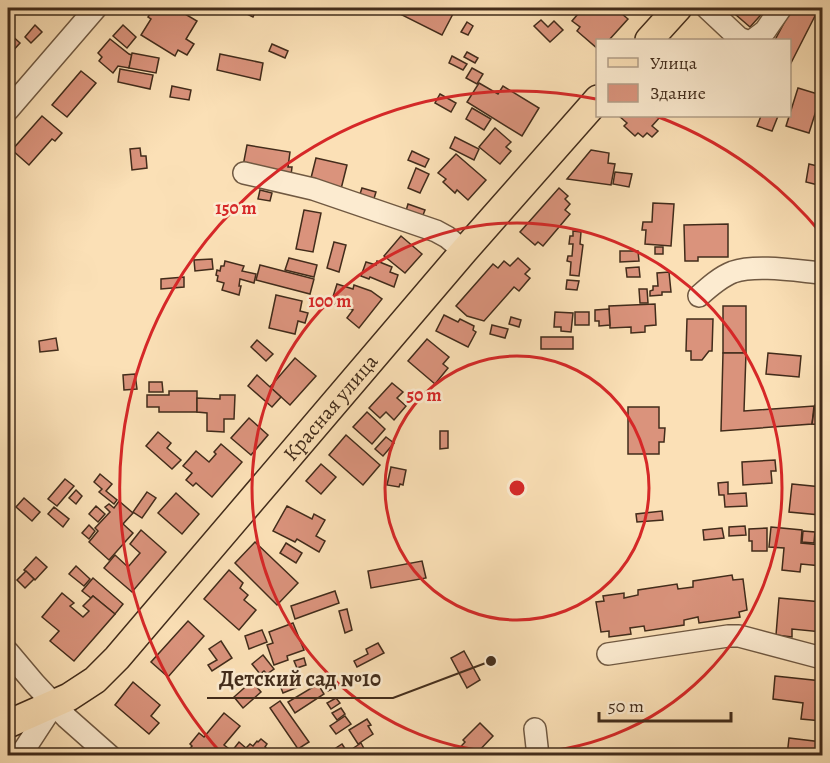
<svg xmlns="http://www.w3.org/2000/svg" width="830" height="763" font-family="Alegreya,serif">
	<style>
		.building { fill: #da937c; stroke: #422c1b; stroke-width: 1.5 }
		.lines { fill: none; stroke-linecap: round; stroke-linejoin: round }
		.minor-casing { stroke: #705942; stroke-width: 24 }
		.major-casing { stroke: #422c1b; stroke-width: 30 }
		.minor { stroke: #fcebd0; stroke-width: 21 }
		.major { stroke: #fbe0b6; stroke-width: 27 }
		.ring { fill: none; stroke: #d62828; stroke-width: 3 }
		.labels { text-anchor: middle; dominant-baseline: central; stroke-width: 5; stroke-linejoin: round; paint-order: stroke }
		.street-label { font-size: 21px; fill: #422c1b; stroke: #fcebd0 }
		.centre { fill: #d62828; stroke: #fcebd0; stroke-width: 3 }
		.ring-label { font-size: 18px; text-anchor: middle; font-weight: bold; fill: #d62828; stroke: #fcebd0; stroke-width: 5; stroke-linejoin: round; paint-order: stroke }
		.leader { fill: none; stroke: #422c1b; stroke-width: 2 }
		.callout-dot { fill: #422c1b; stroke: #fcebd0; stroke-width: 2 }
		.callout-label { font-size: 22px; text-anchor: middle; font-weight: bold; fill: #422c1b; stroke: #fcebd0; stroke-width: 5; stroke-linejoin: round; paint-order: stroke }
	</style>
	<rect width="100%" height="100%" fill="#fbe0b6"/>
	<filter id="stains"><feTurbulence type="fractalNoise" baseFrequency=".00333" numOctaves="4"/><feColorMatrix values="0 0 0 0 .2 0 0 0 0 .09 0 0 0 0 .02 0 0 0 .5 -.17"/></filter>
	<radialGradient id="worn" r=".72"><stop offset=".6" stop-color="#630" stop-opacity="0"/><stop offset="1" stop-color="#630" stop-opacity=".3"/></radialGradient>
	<g class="building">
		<path d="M158 8H175L197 21 186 39 194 44 187 55 178 50 175 56 141 35 151 19 148 17 152 11 155 13Z"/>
		<path d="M235 8H257L253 17Z"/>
		<path d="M403 8H450L455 10 442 35 400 14Z"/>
		<path d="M583 8H615L628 19 609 40H598V49L577 31 580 27 572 21Z"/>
		<path d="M728 8H767L750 27Z"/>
		<path d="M792 8H819L790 65V40H775Z"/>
		<path d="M541 20 548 27 554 21 563 30 550 42 534 26Z"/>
		<path d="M467 22 473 26 468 35 461 32Z"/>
		<path d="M35 25 42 32 31 43 25 37Z"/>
		<path d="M123 25 136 37 127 48 113 36Z"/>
		<path d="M8 32 20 43 10 54 8 52Z"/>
		<path d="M110 39 129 54 132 55 129 68 118 66 113 73 99 61 102 57 98 53Z"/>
		<path d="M272 44 288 51 285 58 269 51Z"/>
		<path d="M467 52 478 58 475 63 464 57Z"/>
		<path d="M132 53 159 58 156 73 129 68Z"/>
		<path d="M220 54 263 63 260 80 217 70Z"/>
		<path d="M452 56 467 64 463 70 449 63Z"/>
		<path d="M472 68 483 74 477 84 466 78Z"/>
		<path d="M120 69 153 75 150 89 118 82Z"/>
		<path d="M81 71 96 83 67 117 52 105Z"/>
		<path d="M479 83 498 94 503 86 539 108 522 136 467 102Z"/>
		<path d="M172 86 191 90 189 100 170 97Z"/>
		<path d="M798 88 821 95 809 133 786 126Z"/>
		<path d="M440 94 456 103 451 112 435 103Z"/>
		<path d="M472 108 491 119 484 130 466 119Z"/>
		<path d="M42 116 62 133 55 141 52 139 29 165 12 150Z"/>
		<path d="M619 116H661L652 126 658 131 652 137 647 133 643 137 638 133 635 136 624 126 627 123Z"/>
		<path d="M761 116H778L772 131 757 126Z"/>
		<path d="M495 128 511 142 506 147 511 151 500 164 479 147Z"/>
		<path d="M455 137 479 149 474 160 450 148Z"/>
		<path d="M247 145 290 152 288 167H292L291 175 243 166Z"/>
		<path d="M140 148 141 156H146L147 168 132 170 130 149Z"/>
		<path d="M591 150 609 153 608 163 615 164 611 185 567 179Z"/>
		<path d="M412 151 429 159 425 167 408 160Z"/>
		<path d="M456 154 486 180 468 200 457 190 455 193 443 182 446 179 438 173Z"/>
		<path d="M316 158 347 165 341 189 310 182Z"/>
		<path d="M809 164 822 167V186L806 182Z"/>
		<path d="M416 168 429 174 420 193 408 188Z"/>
		<path d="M615 172 632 174 629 187 613 184Z"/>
		<path d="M362 188 376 192 372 205 358 200Z"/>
		<path d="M559 188 568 196 565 199 570 204 565 210 570 214 543 246 538 242 535 245 520 232Z"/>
		<path d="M260 190 272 193 270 201 258 199Z"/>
		<path d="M653 203 674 204 671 246 645 244 646 230H642L643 222H652Z"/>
		<path d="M408 204 425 210 421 220 405 214Z"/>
		<path d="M304 210 321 213 313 252 296 249Z"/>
		<path d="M728 224V257H698V261H685L684 225Z"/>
		<path d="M573 231 581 232 580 244 583 245 579 276 570 275 571 262 567 261 568 256H572L573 244H569L570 236H573Z"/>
		<path d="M401 236 422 254 405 273 384 256Z"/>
		<path d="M334 242 346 245 339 272 327 268Z"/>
		<rect x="655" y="247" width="8" height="7"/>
		<path d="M620 251H638L639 261 620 262Z"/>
		<path d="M289 258 317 265 314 277 285 270Z"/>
		<path d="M518 258 530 269 525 274 530 278 519 291 514 287 484 321 467 316 456 306 493 264 498 268 504 261 510 266Z"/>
		<path d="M212 259 213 269 195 271 194 260Z"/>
		<path d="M225 261 244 266 242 271 256 274 254 283 240 279 239 286H241L239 295 222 290 224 283 217 281 218 276 216 275 217 270 220 271 221 266H224Z"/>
		<path d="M377 261 392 267 390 272 398 275 394 287 370 277 369 279 361 276 366 262 376 265Z"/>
		<path d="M260 265 314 279 310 294 256 280Z"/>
		<path d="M639 267 640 277H627L626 268Z"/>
		<path d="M669 272 671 292H662V295L650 296V291L653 290V286H658L657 273Z"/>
		<path d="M184 277V287L161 289V279Z"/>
		<path d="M567 280 579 281 577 290 566 289Z"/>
		<path d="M337 284 353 289 354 285 371 291 382 299 359 328 347 318 353 310 331 303Z"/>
		<path d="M639 289H647L648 303H640Z"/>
		<path d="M276 295 302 301 300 311 308 313 305 323 298 321 295 334 269 328Z"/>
		<path d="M655 304 656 325 645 326V332L631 333V327L610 328 609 306Z"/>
		<rect x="723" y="306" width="23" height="47"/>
		<path d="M609 309 610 325 599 326V321H595V310Z"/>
		<path d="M555 312 573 313 571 332 561 331V327H554Z"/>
		<rect x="575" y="312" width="14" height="13"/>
		<path d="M444 315 458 322 460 319 474 326 473 330 476 332 468 347 436 331Z"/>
		<path d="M511 317 521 320 519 327 509 324Z"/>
		<path d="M687 319H713L712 351H709L702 360H691V351H686Z"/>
		<path d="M492 325 508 329 505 338 490 334Z"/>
		<rect x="541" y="337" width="32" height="12"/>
		<path d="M56 338 58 350 40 352 39 341Z"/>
		<path d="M427 339 449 357 443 364 448 368 435 384 408 361Z"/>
		<path d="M257 340 273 354 266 361 251 347Z"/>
		<path d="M723 353H746L744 411 814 406 812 424 721 431Z"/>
		<path d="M768 353 801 356 799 377 766 374Z"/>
		<path d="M295 358 316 376 290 405 270 387Z"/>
		<path d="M135 374 137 389 124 390 123 375Z"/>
		<path d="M257 375 281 397 272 407 248 386Z"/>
		<path d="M149 382H162L163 392H149Z"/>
		<path d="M392 383 403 392 397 398 406 406 394 420 386 412 380 418 369 408Z"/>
		<path d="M169 391H197V412H159V407H147V395H169Z"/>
		<path d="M220 395H235L234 419H224V432L207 431V413L197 412V398L220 399Z"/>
		<path d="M815 405 822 406V425L812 424Z"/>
		<path d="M628 407H659V428H665L664 442H659V454H628Z"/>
		<path d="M367 412 385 429 372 444 353 427Z"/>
		<path d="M249 418 268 435 251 455 231 438Z"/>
		<path d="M440 431H448V448L440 449Z"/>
		<path d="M158 432 171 443 167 448 181 460 172 469 146 446Z"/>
		<path d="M346 435 380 465 363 485 329 455Z"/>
		<path d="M386 437 394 443 383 456 375 449Z"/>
		<path d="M221 444 242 462 212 497 196 483 193 486 186 480 192 473 183 466 196 451 209 462 216 454 214 452Z"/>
		<path d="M775 460 776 471H771L772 483 743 485 742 462Z"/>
		<path d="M321 464 336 477 321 494 306 481Z"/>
		<path d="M391 467 406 470 403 485 400 484 399 487 387 485Z"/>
		<path d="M100 474 112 484 106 491 117 500 114 504 99 492 102 489 94 482Z"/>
		<path d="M65 479 74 486 57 506 48 499Z"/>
		<path d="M728 482V494L746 493 747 506 725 507 724 495H719L718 483Z"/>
		<path d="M792 484 822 487V525L819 524 820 515 789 512Z"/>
		<path d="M76 490 82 496 76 504 69 498Z"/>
		<path d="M147 492 156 498 142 518 133 512Z"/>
		<path d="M176 493 199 514 182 534 158 513Z"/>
		<path d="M24 498 40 512 32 521 16 507Z"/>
		<path d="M119 501 133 513 123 524 133 533 109 560 89 542 98 531 95 528 110 512 105 507 109 504 114 508Z"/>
		<path d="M96 506 105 514 98 522 89 514Z"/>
		<path d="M287 506 312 519 314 514 325 520 316 536 325 541 319 552 297 539 295 542 273 531Z"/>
		<path d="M54 507 69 519 63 527 48 514Z"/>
		<path d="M662 511 663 520 637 522 636 514Z"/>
		<path d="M89 525 95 531 89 539 82 533Z"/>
		<path d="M745 526 746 535 729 536V527Z"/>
		<path d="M771 527 802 530 801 543 822 545V583H820L822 566 801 564 800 572 782 570 784 548 769 547Z"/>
		<path d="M722 528 724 538 704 540 703 530Z"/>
		<path d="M767 528V551H752V541H749V529Z"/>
		<path d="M141 530 166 552 132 592 104 568 115 555 128 567 140 553 130 544Z"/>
		<path d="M803 531 815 532 814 543 802 542Z"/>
		<path d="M8 534 14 539 8 546Z"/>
		<path d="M255 542 298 583 277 605 235 563Z"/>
		<path d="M286 543 302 553 296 563 280 553Z"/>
		<path d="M36 557 47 567 35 580 24 570Z"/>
		<path d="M422 561 426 578 371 588 368 571Z"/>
		<path d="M76 566 90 579 84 586 69 574Z"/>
		<path d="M229 570 243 583 240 588 248 595 244 600 256 610 239 630 204 599Z"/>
		<path d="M26 571 34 579 25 588 17 580Z"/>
		<path d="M732 575 733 580 743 579 747 610 739 612 740 617 699 623 698 617 684 620V625L645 631 644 626 630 628 631 634 609 637V631L601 632 596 602 604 601 603 596 624 593V598L638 595V590L677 584 678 589 693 587V581Z"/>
		<path d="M93 578 123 604 115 614 93 596 91 598 82 591Z"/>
		<path d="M335 591 339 603 295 619 291 606Z"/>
		<path d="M62 593 74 603 70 606 83 617 89 611 83 606 93 596 115 614 74 661 50 641 59 631 42 617Z"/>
		<path d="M779 598 822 602V632L792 629V637L776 635Z"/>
		<path d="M347 609 352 630 345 633 339 611Z"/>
		<path d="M188 621 204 636 168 677 151 662Z"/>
		<path d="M293 623 304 650 287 656 288 660 274 665 267 645 273 643 269 632Z"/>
		<path d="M262 630 267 642 249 649 245 636Z"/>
		<path d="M221 641 232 658 212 671 208 665 217 660 209 649Z"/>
		<path d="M378 643 384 653 357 667 354 661 368 654 366 649Z"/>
		<path d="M464 651 480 680 467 688 451 658Z"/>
		<path d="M263 655 274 669 267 674 264 671 260 674 252 664Z"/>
		<path d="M304 658 306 665 297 668 294 661Z"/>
		<path d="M293 674 298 687 283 693 278 680Z"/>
		<path d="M775 676 822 681V721L801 719 803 703 773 699Z"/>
		<path d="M331 678 336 687 328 691 324 682Z"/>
		<path d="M252 681 261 692 243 708 234 697Z"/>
		<path d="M133 682 160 705 151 716 159 723 149 734 115 705Z"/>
		<path d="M318 684 324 694 295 713 288 702Z"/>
		<path d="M336 698 340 703 331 709 327 703Z"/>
		<path d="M280 701 309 742 298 749 270 708Z"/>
		<path d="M341 708 345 714 337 720 332 713Z"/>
		<path d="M224 713 240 726 224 745 232 751 239 742 246 748 250 744 253 746 257 741 258 742 261 739 267 744 265 747 268 750 265 756H188L190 753 188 751 192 746 190 744 199 733 204 737Z"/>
		<path d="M345 716 351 724 336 734 330 726Z"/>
		<path d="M367 719 371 725 368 726 373 734 358 744 349 730Z"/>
		<path d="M480 723 493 736 474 756H452L465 742 463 740Z"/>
		<path d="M789 738 822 742V756H787Z"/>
		<path d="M361 743 368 756H347L354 751 352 749Z"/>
		<path d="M342 744 348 753 343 756H327V754Z"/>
	</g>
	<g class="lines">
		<defs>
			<g id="minor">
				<path d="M707 8 739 38 744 40"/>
				<path d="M753 40 765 31 781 8"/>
				<path d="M8 110 96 8"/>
				<path d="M244 173 313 189 436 231 447 237 464 251"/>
				<path d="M699 296C709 287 720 277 733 272 756 264 798 271 822 273"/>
				<path d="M8 652 35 684 67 718 110 756"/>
				<path d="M608 654 728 636H739L822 658"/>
				<path d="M535 729 538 756"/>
				<path d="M20 756 54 704"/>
			</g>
			<g id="major">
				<path d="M649 40 678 8"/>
				<path id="s1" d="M8 724 69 697 95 680 117 658 464 251 598 99"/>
			</g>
		</defs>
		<use href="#minor" class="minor-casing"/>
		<use href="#major" class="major-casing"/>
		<use href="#minor" class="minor"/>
		<use href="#major" class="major"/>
	</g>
	<g class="ring">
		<circle cx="517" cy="488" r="132"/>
		<circle cx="517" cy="488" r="265"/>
		<path d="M222 754A397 397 0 0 1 596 99M656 116A397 397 0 0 1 821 233"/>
	</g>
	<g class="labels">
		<g class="street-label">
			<text stroke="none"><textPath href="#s1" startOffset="458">Красная улица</textPath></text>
		</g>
	</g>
	<circle cx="517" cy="488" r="9" class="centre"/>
	<g class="ring-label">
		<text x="236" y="214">150 m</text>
		<text x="330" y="307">100 m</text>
		<text x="424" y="401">50 m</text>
	</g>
	<path class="leader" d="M491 661L393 698H207"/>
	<circle class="callout-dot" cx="491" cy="661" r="6"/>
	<g class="callout-label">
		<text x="300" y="686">Детский сад №10</text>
	</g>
	<rect width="830" height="763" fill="none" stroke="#fbe0b6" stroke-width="30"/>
	<rect x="9" y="9" width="812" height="745" fill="none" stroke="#422c1b" stroke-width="3"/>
	<rect x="15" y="15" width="800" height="733" fill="none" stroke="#422c1b" stroke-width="1.5"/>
	<rect x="596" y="39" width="195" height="78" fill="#fcebd0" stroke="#b29f88" stroke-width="1.5"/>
	<rect x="608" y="58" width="30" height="9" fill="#fbe0b6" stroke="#b29f88" stroke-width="1.5"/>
	<text x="650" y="69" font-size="18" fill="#422c1b">Улица</text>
	<rect x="608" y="84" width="30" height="18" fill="#da937c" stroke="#b29f88" stroke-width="1.5"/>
	<text x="650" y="99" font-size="18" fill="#422c1b">Здание</text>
	<path d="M599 712v9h132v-9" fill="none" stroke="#422c1b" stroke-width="3"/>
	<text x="608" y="712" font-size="18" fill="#422c1b" stroke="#fcebd0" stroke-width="4.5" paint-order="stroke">50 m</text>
	<rect width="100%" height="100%" filter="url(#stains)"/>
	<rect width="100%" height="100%" fill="url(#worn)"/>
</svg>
